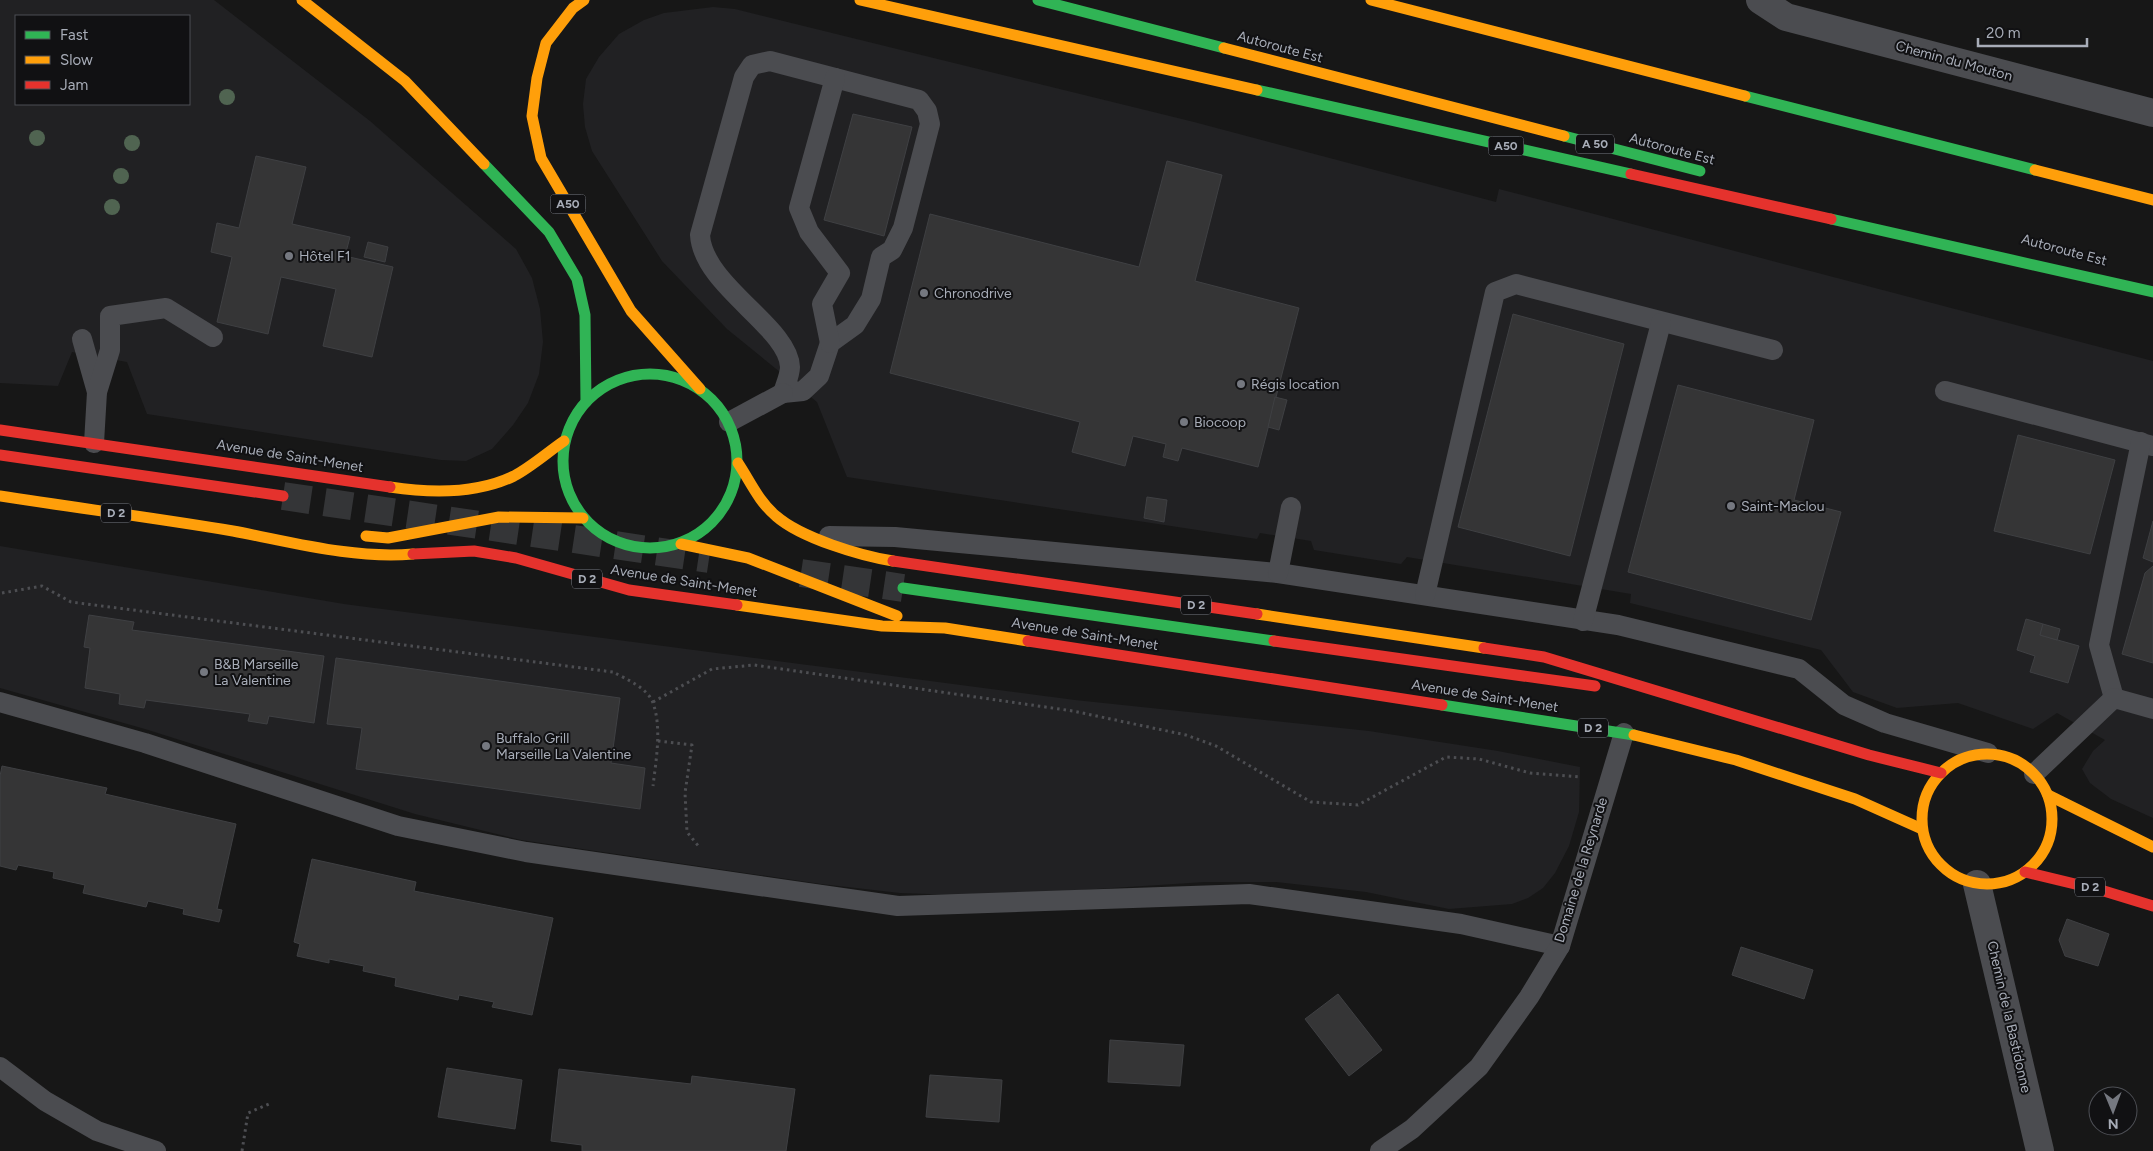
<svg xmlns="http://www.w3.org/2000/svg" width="2153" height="1151" font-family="Figtree,sans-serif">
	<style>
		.built { fill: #212123; fill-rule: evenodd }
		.building { fill: #353536; stroke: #3f4043 }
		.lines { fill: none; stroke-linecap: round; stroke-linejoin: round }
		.primary-tunnel { stroke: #343537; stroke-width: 28; stroke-dasharray: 28 14; stroke-linecap: butt }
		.path { stroke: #4d4e52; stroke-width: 3; stroke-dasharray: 2.5 4; stroke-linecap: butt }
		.lane { stroke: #4b4c50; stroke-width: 20 }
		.street { stroke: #4b4c50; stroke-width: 28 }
		.fast { stroke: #30b455; stroke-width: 11 }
		.slow { stroke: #ff9f0a; stroke-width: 11 }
		.jam { stroke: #e5322d; stroke-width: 11 }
		.tree { fill: #506451 }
		.poi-dot { fill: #757880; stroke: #111113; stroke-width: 2 }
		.labels { text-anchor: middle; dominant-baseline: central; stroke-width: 4; stroke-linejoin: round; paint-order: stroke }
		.shield { fill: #111113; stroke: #7b7e86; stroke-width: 1 }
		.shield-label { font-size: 12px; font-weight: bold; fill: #a8adb8 }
		.street-label { font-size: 14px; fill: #a8adb8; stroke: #111113 }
		.poi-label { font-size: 14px; fill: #a8adb8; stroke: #111113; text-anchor: start }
	</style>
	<rect width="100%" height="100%" fill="#171717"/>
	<g class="built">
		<path d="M0 0H214L370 121 516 249 532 278 540 309 543 342 539 374 528 403 513 425 492 449 466 461 441 460 147 414 127 362 72 352 58 386 0 383ZM16 16H189V104H16Z"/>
		<path d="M713 7 735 9 1194 122 1496 202 1499 189 2153 361V818L2111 799 2090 783 2082 769 2093 751 2105 740 2057 713 2033 729 1958 703 1897 708 1853 692 1821 650 1630 603 1631 594 1407 557 1401 564 1314 550 1311 541 1260 533 1257 539 847 477 817 402 727 329 662 261 592 151 585 127 583 104 586 79 599 57 619 34 644 20 664 13Z"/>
		<path d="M0 546 344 604 1075 700 1369 731 1498 751 1580 767 1579 812 1569 846 1555 873 1543 888 1528 898 1512 904 1449 909 1366 892 1276 882H1205L987 896 900 893 821 884 521 840 415 814 145 729 0 688Z"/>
	</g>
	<g class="building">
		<path d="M853 114 912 127 884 236 824 220Z"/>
		<path d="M256 156 306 167 292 224 350 237 345 256 393 267 372 357 323 346 336 289 281 277 268 334 217 322 232 257 211 252 217 223 239 228Z"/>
		<path d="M1167 161 1222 175 1195 281 1299 308 1258 467 1182 448 1178 461 1163 457 1166 444 1133 436 1125 466 1072 452 1080 422 890 373 930 214 1139 267Z"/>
		<path d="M368 242 388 247 385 262 364 257Z"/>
		<path d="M1513 314 1624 344 1570 556 1458 527Z"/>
		<path d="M1678 385 1814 420 1794 500 1841 512 1811 620 1628 572Z"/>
		<path d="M1275 397 1287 400 1279 430 1268 427Z"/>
		<path d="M2018 435 2115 460 2090 554 1994 531Z"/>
		<path d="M1147 497 1167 500 1164 522 1144 518Z"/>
		<path d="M2153 521V562L2143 558Z"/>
		<path d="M2153 566V663L2122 654 2145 573Z"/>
		<path d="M89 615 134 622 132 630 324 656 314 723 269 716 267 724 248 721 250 714 146 700 144 708 119 704 120 694 85 688 90 648 84 647Z"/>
		<path d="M2026 619 2043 624 2040 635 2079 646 2068 683 2030 672 2035 656 2017 650Z"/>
		<path d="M2043 624 2060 629 2057 640 2040 635Z"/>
		<path d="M336 658 620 698 611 763 645 768 640 809 356 769 362 728 327 724Z"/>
		<path d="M2 766 107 788 105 794 236 824 217 909 222 910 219 922 183 914 184 909 148 901 146 907 83 893 85 885 53 878 54 872 18 865 16 870 0 866V776Z"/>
		<path d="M312 859 416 882 414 891 553 918 532 1015 492 1007 494 1002 459 995 458 1000 395 986 396 978 363 971 364 966 329 959V963L297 956 300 944 294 942Z"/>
		<path d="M2067 919 2109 934 2098 966 2065 956 2059 940Z"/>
		<path d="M1741 947 1813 970 1804 999 1732 975Z"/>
		<path d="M1338 994 1382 1050 1349 1076 1305 1019Z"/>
		<path d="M1110 1040 1184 1045 1180 1086 1108 1082Z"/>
		<path d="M447 1068 522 1080 515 1129 438 1117Z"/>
		<path d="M559 1069 691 1084 692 1076 795 1089 786 1151H582V1145L551 1141Z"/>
		<path d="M930 1075 1002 1080 999 1122 926 1117Z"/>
	</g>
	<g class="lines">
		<g class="primary-tunnel">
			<path d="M283 496 709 559"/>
			<path d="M801 573 903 588"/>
		</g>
		<g class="path">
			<path d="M2 593 42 586 71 602 613 672C626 679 648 688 653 703 662 728 656 760 653 786"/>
			<path d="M653 702 712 669 754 665 1073 711 1186 735 1216 746 1311 802 1358 805 1446 757 1479 759 1530 773 1580 777"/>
			<path d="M658 741 692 745 685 793 687 832 700 848"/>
			<path d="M242 1151 248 1113 271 1103"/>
		</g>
		<g class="lane">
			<path d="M770 61 919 100 927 111 930 124 903 228 892 250 881 257 871 299 855 325 830 343 819 376 803 391 783 393C785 386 790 375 790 367 789 327 703 286 700 235L744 77 752 65Z"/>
			<path d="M82 339 97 392"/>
			<path d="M830 343 822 304 840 273 809 232 799 208 835 78"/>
			<path d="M1945 391 2153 446"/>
			<path d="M729 422 783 393"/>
			<path d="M94 443 97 392 110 350V316L166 308 213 337"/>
			<path d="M829 536 895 537 1278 573 1618 625 1799 669 1844 705 1885 723 1988 753"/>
			<path d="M1278 573 1291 507"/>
			<path d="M1425 595 1495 292 1516 284 1773 350"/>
			<path d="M1583 621 1661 323"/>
			<path d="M2114 698 2099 645 2141 442"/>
			<path d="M0 702 145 743 398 826 526 852 898 906 1249 894 1461 924 1560 946"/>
			<path d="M2034 774 2114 698 2153 709"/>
			<path d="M0 1067 45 1101 97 1131 156 1151"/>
			<path d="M1380 1151 1412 1129 1479 1067 1529 997 1560 946 1624 733"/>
		</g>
		<g class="street">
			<path d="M1760 0 1786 17 2153 113"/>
			<path d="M1977 884 2040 1151"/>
		</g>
		<g class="fast">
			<path d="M1038 0 1224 48"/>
			<path d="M1257 90 1631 174"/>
			<path d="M1745 96 2035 170"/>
			<path d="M1564 136 1700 171"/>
			<path d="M484 164 549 232 577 279 585 315 586 402"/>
			<path d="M1831 219 2153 292"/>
			<circle cx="650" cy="461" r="87"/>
			<path d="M903 588 1274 641"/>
			<path d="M1442 705 1634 735"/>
		</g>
		<g class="slow">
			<path d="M302 0 405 81 484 164"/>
			<path d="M584 0 573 8 546 43 537 78 532 116 541 158 631 311 700 389"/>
			<path d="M860 0 1257 90"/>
			<path d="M1371 0 1745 96"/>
			<path d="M1224 48 1564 136"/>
			<path d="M2035 170 2153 200"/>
			<path d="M738 463C750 481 759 502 776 516 801 538 861 556 893 561"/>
			<path d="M390 487C429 493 477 494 514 476 531 467 548 452 564 441"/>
			<path d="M0 496C77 508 156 518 233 531 292 542 352 559 413 554"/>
			<path d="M366 536 388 538 499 517 583 518"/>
			<path d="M681 544 748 558 897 616"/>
			<path d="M737 605 882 626 945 628 1028 641"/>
			<path d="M1257 614 1484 648"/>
			<path d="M1634 735 1736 760 1855 799 1922 829"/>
			<circle cx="1987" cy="819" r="65"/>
			<path d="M2048 795 2153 847"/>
		</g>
		<g class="jam">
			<path d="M1631 174 1831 219"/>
			<path d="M0 430 390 487"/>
			<path d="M0 455 283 496"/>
			<path d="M413 554 474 551 516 558 629 590 737 605"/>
			<path d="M893 561 1257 614"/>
			<path d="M1028 641 1442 705"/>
			<path d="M1274 641 1595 686"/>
			<path d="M1484 648 1544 657 1869 755 1941 773"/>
			<path d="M2025 872 2104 891 2153 906"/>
		</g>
	</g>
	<g class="tree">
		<circle cx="227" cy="97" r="8"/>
		<circle cx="37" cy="138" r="8"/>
		<circle cx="132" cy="143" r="8"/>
		<circle cx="121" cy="176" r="8"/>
		<circle cx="112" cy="207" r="8"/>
	</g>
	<g class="poi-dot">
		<circle cx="289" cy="256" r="5"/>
		<circle cx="924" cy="293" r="5"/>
		<circle cx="1241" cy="384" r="5"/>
		<circle cx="1184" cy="422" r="5"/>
		<circle cx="1731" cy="506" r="5"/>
		<circle cx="204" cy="672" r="5"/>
		<circle cx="486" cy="746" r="5"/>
	</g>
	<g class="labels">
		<g class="shield">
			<rect x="1576" y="134.5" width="38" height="19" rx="4"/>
			<rect x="1488.5" y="136.5" width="35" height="19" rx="4"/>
			<rect x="550.5" y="194.5" width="35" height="19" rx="4"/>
			<rect x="101" y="503.5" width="30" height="19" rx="4"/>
			<rect x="572" y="569.5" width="30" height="19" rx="4"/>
			<rect x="1181" y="595.5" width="30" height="19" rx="4"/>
			<rect x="1578" y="718.5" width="30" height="19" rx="4"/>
			<rect x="2075" y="877.5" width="30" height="19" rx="4"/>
		</g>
		<g class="shield-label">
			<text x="1595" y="144">A 50</text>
			<text x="1506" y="146">A50</text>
			<text x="568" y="204">A50</text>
			<text x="116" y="513">D 2</text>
			<text x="587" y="579">D 2</text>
			<text x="1196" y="605">D 2</text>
			<text x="1593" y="728">D 2</text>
			<text x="2090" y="887">D 2</text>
		</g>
		<g class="street-label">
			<text transform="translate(1280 47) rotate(15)">Autoroute Est</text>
			<text transform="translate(1954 61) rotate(15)">Chemin du Mouton</text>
			<text transform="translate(1672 149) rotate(15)">Autoroute Est</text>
			<text transform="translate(2064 250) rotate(15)">Autoroute Est</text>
			<text transform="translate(290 456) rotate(9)">Avenue de Saint-Menet</text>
			<text transform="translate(684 581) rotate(9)">Avenue de Saint-Menet</text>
			<text transform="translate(1085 634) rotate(9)">Avenue de Saint-Menet</text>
			<text transform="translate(1485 696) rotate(9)">Avenue de Saint-Menet</text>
			<text transform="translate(1581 870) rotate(-73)">Domaine de la Reynarde</text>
			<text transform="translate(2009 1017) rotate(77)">Chemin de la Bastidonne</text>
		</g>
		<g class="poi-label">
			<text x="299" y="256">Hôtel F1</text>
			<text x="934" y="293">Chronodrive</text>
			<text x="1251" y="384">Régis location</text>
			<text x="1194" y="422">Biocoop</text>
			<text x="1741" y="506">Saint-Maclou</text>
			<text x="214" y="664">B&amp;B Marseille<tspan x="214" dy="16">La Valentine</tspan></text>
			<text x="496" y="738">Buffalo Grill<tspan x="496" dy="16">Marseille La Valentine</tspan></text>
		</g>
	</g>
	<rect x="15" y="15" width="175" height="90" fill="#111113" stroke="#4d4f55"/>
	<rect x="25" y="31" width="25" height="8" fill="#30b455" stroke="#4d4f55"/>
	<text x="60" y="40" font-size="15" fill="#a8adb8">Fast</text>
	<rect x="25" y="56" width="25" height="8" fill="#ff9f0a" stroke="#4d4f55"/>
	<text x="60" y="65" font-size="15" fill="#a8adb8">Slow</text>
	<rect x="25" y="81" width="25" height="8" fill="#e5322d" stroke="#4d4f55"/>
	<text x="60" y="90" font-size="15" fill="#a8adb8">Jam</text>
	<g transform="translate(2113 1111) rotate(179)"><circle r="24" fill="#111113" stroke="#4d4f55"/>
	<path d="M0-4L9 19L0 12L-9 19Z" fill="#757880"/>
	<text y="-8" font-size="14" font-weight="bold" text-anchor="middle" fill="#a8adb8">N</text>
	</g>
	<path d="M1978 38v8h109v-8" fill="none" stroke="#a8adb8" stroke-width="2.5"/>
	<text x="1986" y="38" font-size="15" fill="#a8adb8" stroke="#111113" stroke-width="4" paint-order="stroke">20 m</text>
</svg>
